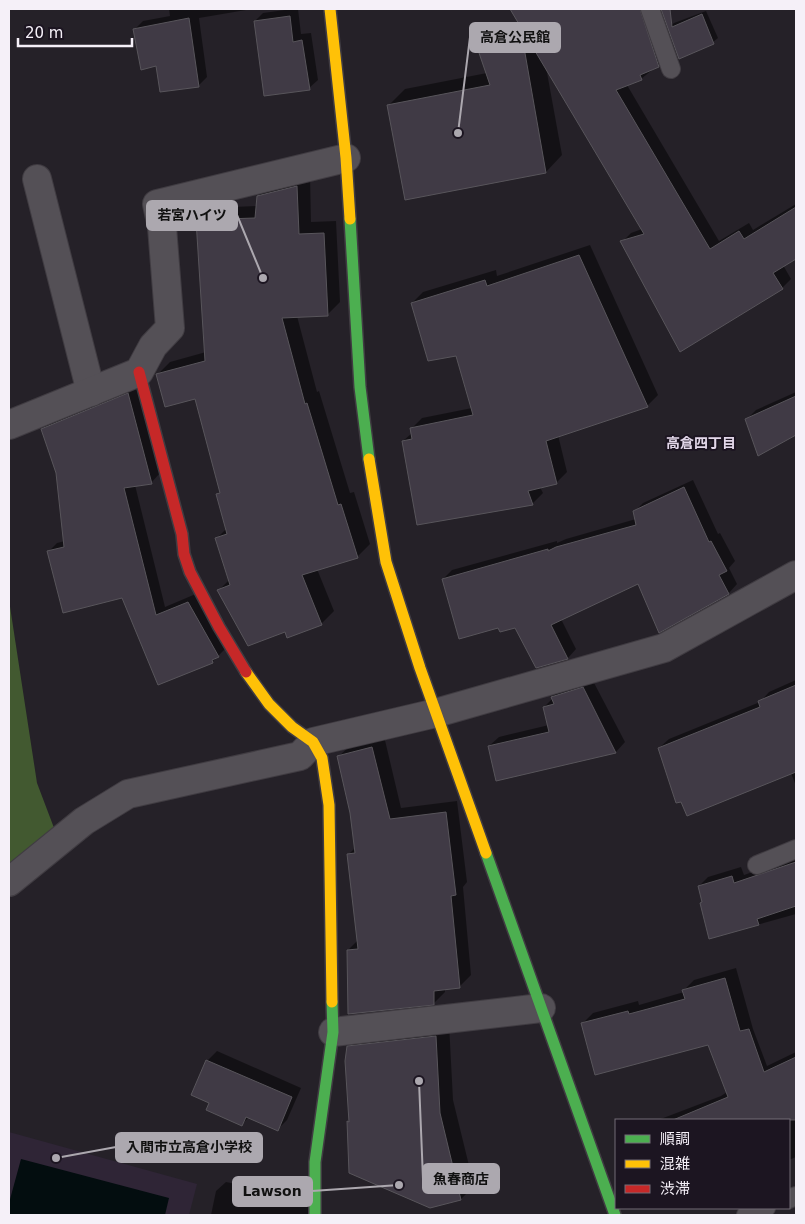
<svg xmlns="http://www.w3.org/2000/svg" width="805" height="1224" font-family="'DejaVu Sans','Noto Sans JP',sans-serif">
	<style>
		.built { fill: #2f2536 }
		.forest { fill: #425930 }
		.water { fill: #030d0f }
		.shadow { fill: #0007 }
		.building { fill: #403a45; stroke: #58555b }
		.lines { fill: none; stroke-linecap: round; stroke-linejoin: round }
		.lane-casing { stroke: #403c42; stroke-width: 20 }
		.street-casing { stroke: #403c42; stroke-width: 30 }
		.fast-casing { stroke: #403c42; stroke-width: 14 }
		.slow-casing { stroke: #403c42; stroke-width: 14 }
		.jam-casing { stroke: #403c42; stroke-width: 14 }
		.lane { stroke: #545056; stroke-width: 18 }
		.street { stroke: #545056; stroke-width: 28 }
		.fast { stroke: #4caf50; stroke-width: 11 }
		.slow { stroke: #ffc107; stroke-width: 11 }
		.jam { stroke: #c62828; stroke-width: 11 }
		.labels { text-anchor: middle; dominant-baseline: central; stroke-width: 4; stroke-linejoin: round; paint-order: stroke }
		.neighbourhood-label { font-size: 14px; font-weight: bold; fill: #e2d7e9; stroke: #1c1521 }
		.leader { fill: none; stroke: #aca8af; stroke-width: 2 }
		.callout-dot { fill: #aca8af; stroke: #1c1521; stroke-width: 2 }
		.callout { fill: #aca8af; stroke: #aca8af; stroke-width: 2 }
		.callout-label { font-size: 14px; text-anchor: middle; font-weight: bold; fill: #111 }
	</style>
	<rect width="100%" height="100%" fill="#252128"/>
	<path class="built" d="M9 1132 197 1184 189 1215H9Z"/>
	<path class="forest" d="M9 600 37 783 62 849 9 875Z"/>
	<path class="water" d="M21 1159 169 1198 165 1215H9V1203Z"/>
	<g class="shadow">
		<path d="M169 9H252L199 18 207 77 198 86 157 65 135 29 143 21 170 16Z"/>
		<path d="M292 9H298L301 34 311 33 318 80 309 88 255 21 263 13Z"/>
		<path d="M512 9H616L621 39 657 26 668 57 641 79 627 85 719 241 749 223 753 230 796 204V258L783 265 791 279 782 288 680 350 622 242 631 233 642 229 546 67 562 155 546 172 389 105 405 89 487 73 479 50 496 34 522 26Z"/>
		<path d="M706 11 718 38 713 42 669 27 674 23Z"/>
		<path d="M310 174 311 222 336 221 340 302 327 315 297 316 317 392 319 391 350 493 354 492 370 544 357 557 317 569 334 611 321 624 219 590 230 579 216 539 227 528 217 494 221 491 196 398 157 375 170 362 206 352 198 221 210 208 257 206 258 196 271 183Z"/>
		<path d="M590 245 658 395 647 406 558 435 567 472 556 483 540 487 543 493 532 504 403 441 412 433 411 429 422 418 472 408 457 354 412 303 423 292 496 270 497 276Z"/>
		<path d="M138 385 160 473 151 483 135 485 165 607 198 593 227 647 212 662 123 597 48 552 57 543 65 541 57 472 43 429 52 420Z"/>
		<path d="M796 392V434L759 454 747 419 756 410Z"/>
		<path d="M693 480 718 534 720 533 735 561 729 568 737 584 729 593 659 631 638 582 561 619 576 649 568 658 537 667 516 626H499L443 579 452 570 557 541V543L566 539 636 519 634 512 643 503Z"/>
		<path d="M592 679 625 742 616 752 497 780 489 746 499 737 549 725 544 707 553 698 552 697 562 687Z"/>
		<path d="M796 680V786L791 773 659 748 669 739 760 702 769 692Z"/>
		<path d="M384 736 401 808 457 801 467 882 463 887 471 975 459 987 445 988V992L434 1003 348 950 358 940 348 855 356 847 351 813 339 756 351 745Z"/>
		<path d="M796 857V914L710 938 699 886 708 877 741 867 744 875Z"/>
		<path d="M736 968 753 1029 767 1066 796 1052V1157L789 1160V1120H658L721 1096 727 1092 708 1043 583 1023 593 1013 638 1001 639 1005 684 992V990L694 980Z"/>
		<path d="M449 1023 453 1100 474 1186 461 1199 430 1207 350 1172 348 1047 361 1034Z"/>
		<path d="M217 1051 301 1088 287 1120 278 1129 249 1117 242 1124 211 1102 207 1061Z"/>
		<path d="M263 1181 308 1191 310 1215H211L216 1191 226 1182 256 1188Z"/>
	</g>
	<g class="building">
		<path d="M510 9H640L659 67 640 75 642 80 616 90 710 249 739 231 744 239 796 207V259L773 273 783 289 680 352 620 241 644 234Z"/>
		<path d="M661 9H670L672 27 702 14 714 44 679 59Z"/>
		<path d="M290 16 293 42 302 40 310 90 264 96 254 21Z"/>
		<path d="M189 18 199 87 160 92 156 66 141 70 133 29Z"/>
		<path d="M522 36 546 173 405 200 387 105 490 85 478 50Z"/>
		<path d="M297 186 299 234 324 233 328 316 282 318 305 404 307 403 338 505 341 504 358 558 302 575 322 625 287 638 285 632 248 646 217 590 230 585 215 538 227 534 216 494 220 493 195 399 165 407 156 374 205 361 196 220 255 218 257 196Z"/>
		<path d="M579 255 648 407 546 441 557 484 528 491 533 505 417 525 402 441 412 439 410 428 473 415 456 356 428 361 411 303 485 280 487 286Z"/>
		<path d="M128 393 152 484 124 488 156 615 188 602 219 657 212 660 213 663 158 685 122 598 63 613 47 551 64 547 56 473 41 429Z"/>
		<path d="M796 396V435L758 456 745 419Z"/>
		<path d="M684 487 709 542 711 541 727 571 719 575 729 594 659 633 638 584 551 625 568 659 536 668 515 628 500 632 498 628 459 639 442 579 548 549V551L556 547 636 525 633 511Z"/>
		<path d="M796 685V772L687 816 681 802 676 803 658 748 760 707 758 701Z"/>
		<path d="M583 687 616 753 496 781 488 746 549 732 543 707 554 704 551 697Z"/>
		<path d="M372 747 390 819 446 812 456 895 451 896 460 988 434 991V1005L348 1014 347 950 358 949 347 854 355 853 350 813 337 756Z"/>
		<path d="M796 862V906L757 919 759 925 709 939 700 903 702 902 698 886 732 876 734 883Z"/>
		<path d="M725 978 740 1031 749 1029 764 1072 796 1057V1120H673L728 1097 708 1045 595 1075 581 1023 628 1011 629 1014 685 999 682 990Z"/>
		<path d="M436 1036 440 1113 461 1200 430 1208 349 1173 347 1121 349 1122 345 1061 347 1046Z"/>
		<path d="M206 1060 292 1097 278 1131 246 1117 242 1126 206 1110 209 1103 191 1095Z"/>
	</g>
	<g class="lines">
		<defs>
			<g id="lane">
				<path d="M650 9 671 69"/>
				<path d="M757 865 796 849"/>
				<path d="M789 1199 796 1196"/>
				<path d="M746 1215 766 1208"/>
			</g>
			<g id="street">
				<path d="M37 179 91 392"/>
				<path d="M9 425 139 372 153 346 170 328 162 227 157 204 346 158"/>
				<path d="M9 882 84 821 128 794 300 756 313 742 436 713 664 648 796 575"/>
				<path d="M333 1032 541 1008"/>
			</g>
			<g id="fast">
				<path d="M350 219 360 387 369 459"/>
				<path d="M486 853 615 1215"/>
				<path d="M315 1215V1162L333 1032 332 1002"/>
			</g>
			<g id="slow">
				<path d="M330 9 346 158 350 219"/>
				<path d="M369 459 386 562 420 668 486 853"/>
				<path d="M246 672 269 704 292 727 313 742 322 758 329 805 332 1002"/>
			</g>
			<path id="jam" d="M139 372 182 534 184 554 190 572 219 627 246 672"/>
		</defs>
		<use href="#lane" class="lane-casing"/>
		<use href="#street" class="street-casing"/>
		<use href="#fast" class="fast-casing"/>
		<use href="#slow" class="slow-casing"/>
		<use href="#jam" class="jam-casing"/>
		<use href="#lane" class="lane"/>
		<use href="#street" class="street"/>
		<use href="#fast" class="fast"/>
		<use href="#slow" class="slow"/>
		<use href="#jam" class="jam"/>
	</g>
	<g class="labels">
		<g class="neighbourhood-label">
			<text x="701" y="443">高倉四丁目</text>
		</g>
	</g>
	<path class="leader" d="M458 133L470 37M263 278L237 215M56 1158L116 1147M419 1081L423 1179M399 1185L312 1191"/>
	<g class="callout-dot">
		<circle cx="458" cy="133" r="5"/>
		<circle cx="263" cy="278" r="5"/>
		<circle cx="56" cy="1158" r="5"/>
		<circle cx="419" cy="1081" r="5"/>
		<circle cx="399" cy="1185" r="5"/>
	</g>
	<g class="callout">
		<rect x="470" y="23" width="90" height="29" rx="5"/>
		<rect x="147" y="201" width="90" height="29" rx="5"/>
		<rect x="116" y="1133" width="146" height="29" rx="5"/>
		<rect x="423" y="1164" width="76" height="29" rx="5"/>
		<rect x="233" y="1177" width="79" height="29" rx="5"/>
	</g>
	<g class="callout-label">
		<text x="515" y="42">高倉公民館</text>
		<text x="192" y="220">若宮ハイツ</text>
		<text x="189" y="1152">入間市立高倉小学校</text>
		<text x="461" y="1184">魚春商店</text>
		<text x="272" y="1196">Lawson</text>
	</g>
	<rect width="805" height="1224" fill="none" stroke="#f5f0f8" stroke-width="20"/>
	<rect x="615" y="1119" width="175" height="90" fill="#1c1521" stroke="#736d77"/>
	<rect x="625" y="1135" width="25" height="8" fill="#4caf50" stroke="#736d77"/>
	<text x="660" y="1144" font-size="15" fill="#f5f0f8">順調</text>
	<rect x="625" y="1160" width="25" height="8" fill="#ffc107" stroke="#736d77"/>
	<text x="660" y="1169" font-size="15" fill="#f5f0f8">混雑</text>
	<rect x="625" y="1185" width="25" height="8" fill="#c62828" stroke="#736d77"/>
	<text x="660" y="1194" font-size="15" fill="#f5f0f8">渋滞</text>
	<path d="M18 38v8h114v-8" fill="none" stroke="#f5f0f8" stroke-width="2.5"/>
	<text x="25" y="38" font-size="15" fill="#f5f0f8" stroke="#1c1521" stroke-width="4" paint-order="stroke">20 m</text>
</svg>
